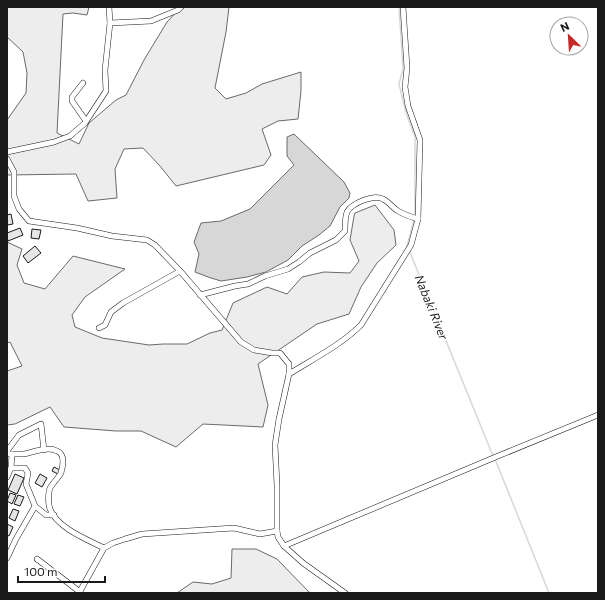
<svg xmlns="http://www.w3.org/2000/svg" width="605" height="600" font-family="Commissioner,sans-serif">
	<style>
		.built { fill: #ededed; stroke: #6a6a6a }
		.water { fill: #d7d7d7; stroke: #6a6a6a }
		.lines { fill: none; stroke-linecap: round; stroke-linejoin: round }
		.stream { stroke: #d7d7d7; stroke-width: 1.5 }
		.building { fill: #e6e6e6; stroke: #1a1a1a }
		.street-casing { stroke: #1a1a1a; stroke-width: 6 }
		.street { stroke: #fff; stroke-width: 5 }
		.labels { text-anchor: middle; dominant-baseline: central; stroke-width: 3; stroke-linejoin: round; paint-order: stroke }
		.water-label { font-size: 12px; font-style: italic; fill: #1a1a1a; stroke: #fff }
	</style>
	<rect width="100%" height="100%" fill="#fff"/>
	<g class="built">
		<path d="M7 7H89L87 15 73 13 63 14 57 133 79 144 89 123 116 100 126 95 144 60 167 22 181 7H229L226 32 215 88 226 99 246 93 262 84 301 72V91L298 119 278 121 262 129 271 155 264 165 176 186 160 166 143 148 124 149 115 169 117 198 88 201 76 174 7 175V120L26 93 27 73 23 52 7 37Z"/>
		<path d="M375 205 394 230 396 245 377 263 361 287 349 314 317 324 258 364 268 405 263 427 203 424 176 447 141 431H116L64 427 50 407 15 424 7 425V371L22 366 10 342 7 343V242L22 249 17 265 24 283 45 289 73 256 125 269 85 297 72 315 75 327 102 338 149 345 163 344H187L210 333 222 330 233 303 267 287 287 294 302 277 324 272 350 273 359 261 350 240 354 216 355 213Z"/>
		<path d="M232 549H256L277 559 310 593H177L193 582 212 584 231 578Z"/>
	</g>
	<path class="water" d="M294 134 344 182 350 193 349 198 340 207 330 226 319 235 302 246 288 260 266 272 247 277 221 281 208 277 195 272 199 254 194 242 201 223 221 221 250 209 294 165 287 156V137Z"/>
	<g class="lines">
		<g class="stream">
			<path d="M399 7 403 69 399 84 406 113 415 137V216"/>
			<path d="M407 247V246L414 220"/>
			<path d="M409 250 493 456"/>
			<path d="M495 459 549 593"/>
		</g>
	</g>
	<g class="building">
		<path d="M11 214 13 224 7 225V215Z"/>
		<path d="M20 228 23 235 8 241 7 237V233Z"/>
		<path d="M32 229 41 230 39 239 31 238Z"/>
		<path d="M35 246 41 253 28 263 23 256Z"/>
		<path d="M54 467 60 470 58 474 52 471Z"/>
		<path d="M15 474 24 478 17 494 8 490Z"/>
		<path d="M40 474 47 478 42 487 35 483Z"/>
		<path d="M10 493 16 495 12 504 7 501Z"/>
		<path d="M18 495 24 497 20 506 14 504Z"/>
		<path d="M13 509 19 511 15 521 9 518Z"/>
		<path d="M7 524 13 527 9 536 7 535Z"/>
	</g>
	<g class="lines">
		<defs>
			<g id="street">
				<path d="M110 23 151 21 178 10 181 7"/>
				<path d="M83 83 72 97V101L86 121"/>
				<path d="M7 152 54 142 70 136 85 123 106 91 105 70 110 23 109 7"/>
				<path d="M7 159 14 172V196L19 209 29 221 77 228 112 236 147 240 155 245 181 272 241 342 254 350 272 353H280L289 364V374L279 419 275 445 277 485V531L278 537 284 546 303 563 345 593"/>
				<path d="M200 295 235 286 248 284 265 276 288 269 299 262 310 253 336 240 345 231C345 225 345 217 347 212 352 203 374 194 383 199 389 202 393 208 398 211 405 215 411 217 418 219"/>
				<path d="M99 328 105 325 111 312 123 303 180 271"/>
				<path d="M289 374C313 359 341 345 361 325L411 245 418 219 420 140 408 106 405 87 407 68 403 7"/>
				<path d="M7 451 19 435 41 424 44 450"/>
				<path d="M12 454C16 454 20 454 24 454 34 452 48 446 57 451 65 454 63 466 61 473 58 478 53 483 50 488 48 493 48 504 50 509 57 528 88 540 104 548"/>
				<path d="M7 477 11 468 12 454H10"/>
				<path d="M35 506 46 515H54"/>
				<path d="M284 546 498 456 598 415"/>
				<path d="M7 558 16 539 35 506 26 484 28 473 25 468H11"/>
				<path d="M37 559 80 592"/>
				<path d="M79 593 104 548 113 543 125 539 142 534 234 528 260 534 277 531"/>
			</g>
		</defs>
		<use href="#street" class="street-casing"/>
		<use href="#street" class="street"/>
	</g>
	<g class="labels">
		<g class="water-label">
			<text transform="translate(432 307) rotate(68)">Nabaki River</text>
		</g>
	</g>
	<rect width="605" height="600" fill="none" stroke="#1a1a1a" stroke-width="16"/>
	<g transform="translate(569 36) rotate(335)"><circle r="19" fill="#ffffff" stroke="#a3a3a3"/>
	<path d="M0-3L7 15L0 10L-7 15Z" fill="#c62828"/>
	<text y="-6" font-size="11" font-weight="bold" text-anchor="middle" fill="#1a1a1a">N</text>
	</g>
	<path d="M18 576v6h87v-6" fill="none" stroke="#1a1a1a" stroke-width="2"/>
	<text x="24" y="576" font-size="12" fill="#1a1a1a" stroke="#ffffff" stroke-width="3" paint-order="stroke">100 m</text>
</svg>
